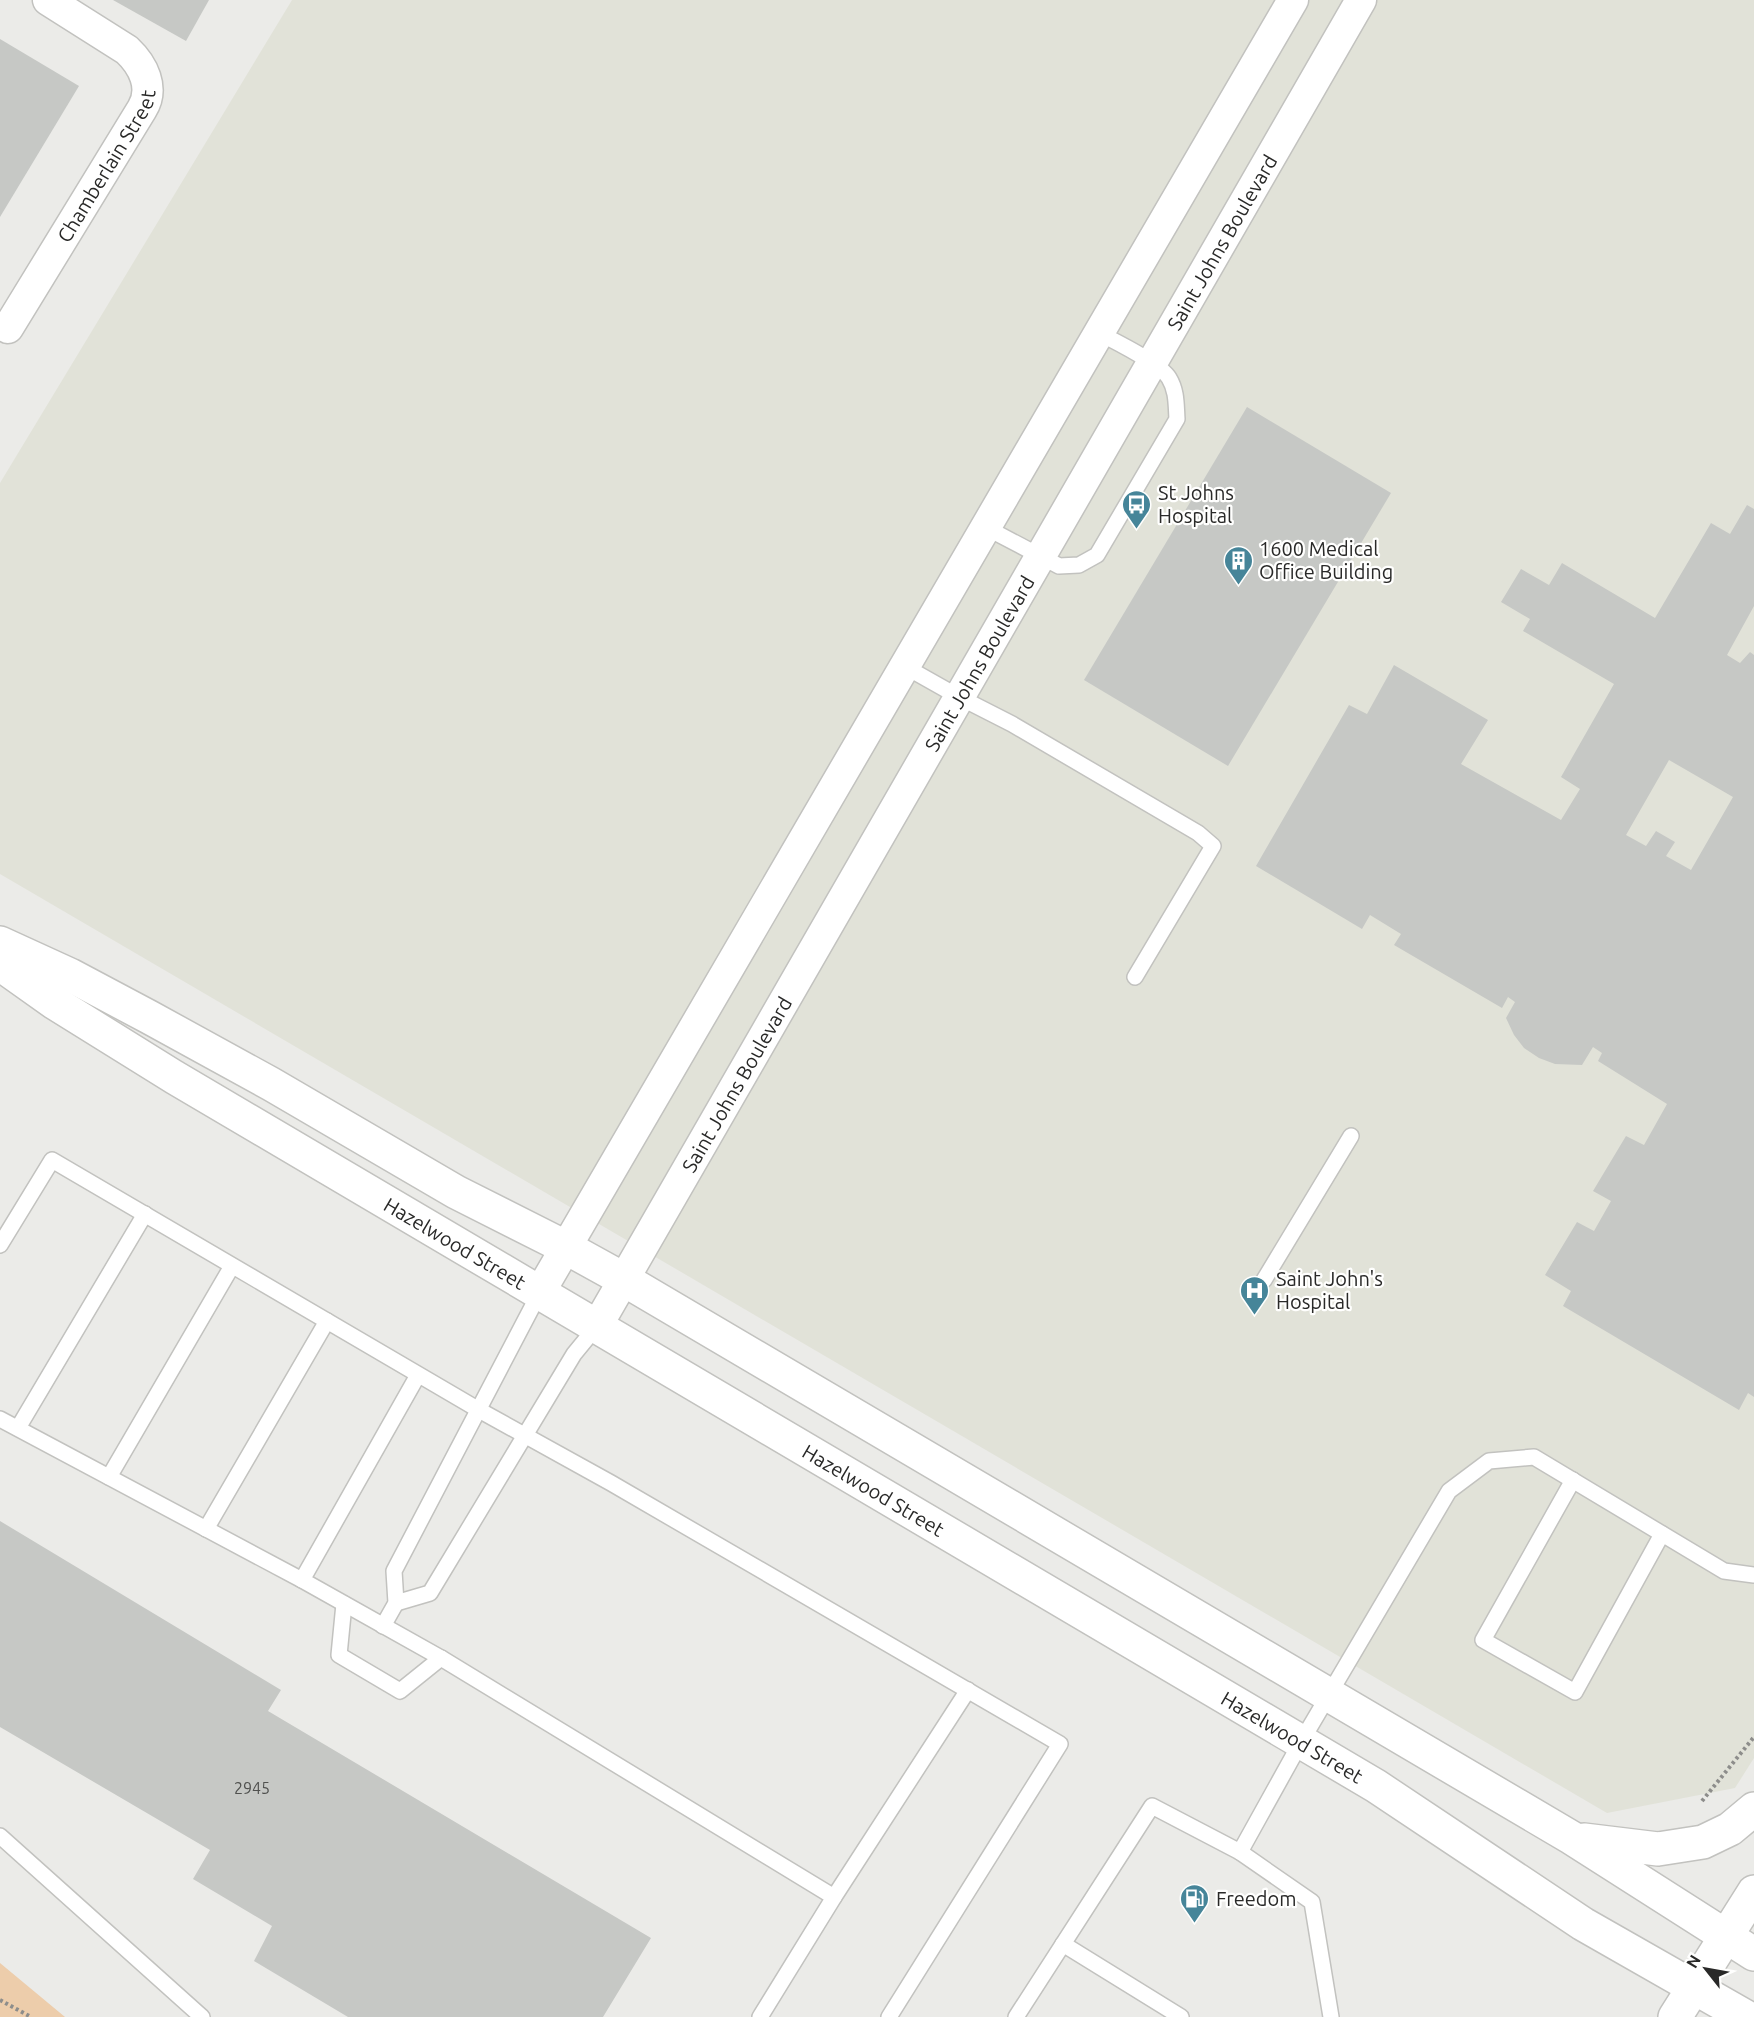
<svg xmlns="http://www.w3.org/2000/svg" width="1754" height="2017" font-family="Ubuntu,sans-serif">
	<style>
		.built { fill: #e1e2d8 }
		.park { fill: #edcdab }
		.building { fill: #c6c8c5; fill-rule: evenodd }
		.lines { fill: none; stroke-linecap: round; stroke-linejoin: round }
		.service-casing { stroke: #c2c2bf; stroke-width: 18 }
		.minor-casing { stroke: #c2c2bf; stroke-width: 33 }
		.tertiary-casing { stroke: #c2c2bf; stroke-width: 36 }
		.path { stroke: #8d8d8b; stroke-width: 4; stroke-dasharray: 3 3; stroke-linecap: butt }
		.service { stroke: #fff; stroke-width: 15 }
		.minor { stroke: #fff; stroke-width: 30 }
		.tertiary { stroke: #fff; stroke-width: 33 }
		.labels { text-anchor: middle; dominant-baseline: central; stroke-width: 4.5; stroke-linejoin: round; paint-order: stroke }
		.number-label { font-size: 16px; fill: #50514f }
		.street-label { font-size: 20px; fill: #292928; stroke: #fffffe }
		.poi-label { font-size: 20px; fill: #292928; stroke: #fffffe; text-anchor: start }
	</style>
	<rect width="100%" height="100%" fill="#ebebe8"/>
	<path class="built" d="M292 0H1754V1758L1735 1788 1607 1813 0 874V483Z"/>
	<path class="park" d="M0 1963 65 2017H0Z"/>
	<g class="building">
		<path d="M113 0H209L186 41Z"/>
		<path d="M0 39 79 86 0 217Z"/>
		<path d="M1247 407 1391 493 1228 766 1084 680Z"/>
		<path d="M1747 505 1754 509V606L1727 655 1740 663 1750 652 1754 655V1397L1748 1393 1739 1410 1563 1306 1571 1291 1545 1275 1577 1222 1594 1231 1611 1201 1593 1191 1626 1136 1644 1145 1667 1104 1598 1061 1602 1053 1593 1047 1582 1065 1555 1064 1539 1058 1524 1048 1514 1035 1506 1018 1515 1002 1508 997 1502 1008 1394 945 1401 934 1370 915 1362 929 1256 866 1349 705 1367 714 1394 665 1488 720 1461 764 1561 820 1580 789 1561 777 1614 684 1523 631 1530 619 1501 602 1521 569 1549 585 1562 563 1655 618 1711 523 1730 534ZM1669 760 1733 797 1691 870 1666 856 1675 842 1656 831 1646 846 1626 835Z"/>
		<path d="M0 1521 281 1690 268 1711 651 1938 603 2017H348L254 1961 272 1926 193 1879 210 1850 0 1727Z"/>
	</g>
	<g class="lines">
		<defs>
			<g id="service">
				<path d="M985 527 1059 566 1079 565 1097 555 1177 419C1176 405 1177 391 1169 378 1160 363 1116 342 1099 333"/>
				<path d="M904 666 959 697 1012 724 1198 833 1213 846 1135 977"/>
				<path d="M0 1245 52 1160 479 1410 611 1483 1060 1744 889 2017"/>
				<path d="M1264 1280 1351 1136"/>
				<path d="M0 1419 302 1580 441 1658 834 1897 760 2017"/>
				<path d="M18 1428 145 1214"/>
				<path d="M109 1477 232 1266"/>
				<path d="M1573 1480 1483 1640 1575 1692 1662 1534"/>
				<path d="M206 1529 327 1321"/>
				<path d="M302 1580 418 1375"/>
				<path d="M396 1603 430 1593 574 1354 597 1326"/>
				<path d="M344 1604 339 1655 400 1691 441 1658"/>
				<path d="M383 1626 396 1603 394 1571 540 1292"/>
				<path d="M0 1836 202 2017"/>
				<path d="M834 1897 968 1690"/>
				<path d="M1063 1944 1181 2017"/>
				<path d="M1016 2017 1152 1806 1240 1852"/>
				<path d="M1331 2017 1312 1902 1240 1852 1301 1742 1449 1491 1489 1461 1534 1457 1724 1571 1754 1575"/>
			</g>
			<g id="minor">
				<path id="s1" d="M8 328 142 109C155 88 143 65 127 50L48 0"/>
				<path d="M540 1292 1293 0"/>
				<path id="s2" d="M597 1326 1361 0"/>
			</g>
			<g id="tertiary">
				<path d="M0 943 70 975 149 1017 271 1084 456 1192 565 1247 623 1279 1572 1838 1754 1954"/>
				<path id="s3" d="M0 964 55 1003 174 1077 1376 1786 1583 1924 1746 2017"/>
				<path d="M1584 1840 1658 1849 1703 1842 1730 1829 1754 1809"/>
				<path d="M1675 2017 1754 1892"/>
			</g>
		</defs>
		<use href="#service" class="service-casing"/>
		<use href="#minor" class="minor-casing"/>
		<use href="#tertiary" class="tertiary-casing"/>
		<g class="path">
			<path d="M1702 1801 1754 1737"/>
			<path d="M0 2000 31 2017"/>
		</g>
		<use href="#service" class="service"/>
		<use href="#minor" class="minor"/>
		<use href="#tertiary" class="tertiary"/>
	</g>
	<defs>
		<symbol id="bus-pin" viewBox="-11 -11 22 30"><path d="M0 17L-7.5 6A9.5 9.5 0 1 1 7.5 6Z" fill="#468599" stroke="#fffffe"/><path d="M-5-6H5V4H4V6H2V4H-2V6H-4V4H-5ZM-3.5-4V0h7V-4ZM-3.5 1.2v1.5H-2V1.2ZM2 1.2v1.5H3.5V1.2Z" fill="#fff"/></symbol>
		<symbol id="building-pin" viewBox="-11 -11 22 30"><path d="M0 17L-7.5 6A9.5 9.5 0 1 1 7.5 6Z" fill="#468599" stroke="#fffffe"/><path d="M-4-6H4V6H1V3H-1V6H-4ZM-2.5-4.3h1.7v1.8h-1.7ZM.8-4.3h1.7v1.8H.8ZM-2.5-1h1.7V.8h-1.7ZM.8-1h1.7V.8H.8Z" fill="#fff"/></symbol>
		<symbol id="hospital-pin" viewBox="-11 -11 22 30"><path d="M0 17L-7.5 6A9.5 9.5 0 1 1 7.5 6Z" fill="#468599" stroke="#fffffe"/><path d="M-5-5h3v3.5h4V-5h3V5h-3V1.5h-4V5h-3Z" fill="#fff"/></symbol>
		<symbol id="fuel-pin" viewBox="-11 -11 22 30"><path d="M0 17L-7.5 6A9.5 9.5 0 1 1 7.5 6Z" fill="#468599" stroke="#fffffe"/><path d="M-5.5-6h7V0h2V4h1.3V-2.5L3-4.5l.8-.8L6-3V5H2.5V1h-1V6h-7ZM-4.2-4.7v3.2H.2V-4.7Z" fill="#fff"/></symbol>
	</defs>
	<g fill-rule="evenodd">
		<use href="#bus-pin" x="1120" y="488" width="33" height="45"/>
		<use href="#building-pin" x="1222" y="544" width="33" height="45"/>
		<use href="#hospital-pin" x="1238" y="1274" width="33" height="45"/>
		<use href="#fuel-pin" x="1178" y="1882" width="33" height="45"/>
	</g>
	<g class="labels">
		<g class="number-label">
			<text x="252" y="1788">2945</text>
		</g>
		<g class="street-label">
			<text stroke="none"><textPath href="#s1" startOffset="190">Chamberlain Street</textPath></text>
			<text stroke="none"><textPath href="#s2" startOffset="1251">Saint Johns Boulevard</textPath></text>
			<text stroke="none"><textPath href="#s2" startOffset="765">Saint Johns Boulevard</textPath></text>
			<text stroke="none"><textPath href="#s2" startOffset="279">Saint Johns Boulevard</textPath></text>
			<text stroke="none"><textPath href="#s3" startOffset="534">Hazelwood Street</textPath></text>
			<text stroke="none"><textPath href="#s3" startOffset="1020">Hazelwood Street</textPath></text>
			<text stroke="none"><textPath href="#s3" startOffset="1506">Hazelwood Street</textPath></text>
		</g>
		<g class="poi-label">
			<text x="1158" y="492">St Johns<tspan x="1158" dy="23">Hospital</tspan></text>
			<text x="1259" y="548">1600 Medical<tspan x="1259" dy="23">Office Building</tspan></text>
			<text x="1276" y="1278">Saint John's<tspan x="1276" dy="23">Hospital</tspan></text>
			<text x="1216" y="1898">Freedom</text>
		</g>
	</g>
	<g transform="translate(1706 1969) rotate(301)" stroke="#fffffe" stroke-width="4.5" paint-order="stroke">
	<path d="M0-4.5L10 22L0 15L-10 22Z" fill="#292928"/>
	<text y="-9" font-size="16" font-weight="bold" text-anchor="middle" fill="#292928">N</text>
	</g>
</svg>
